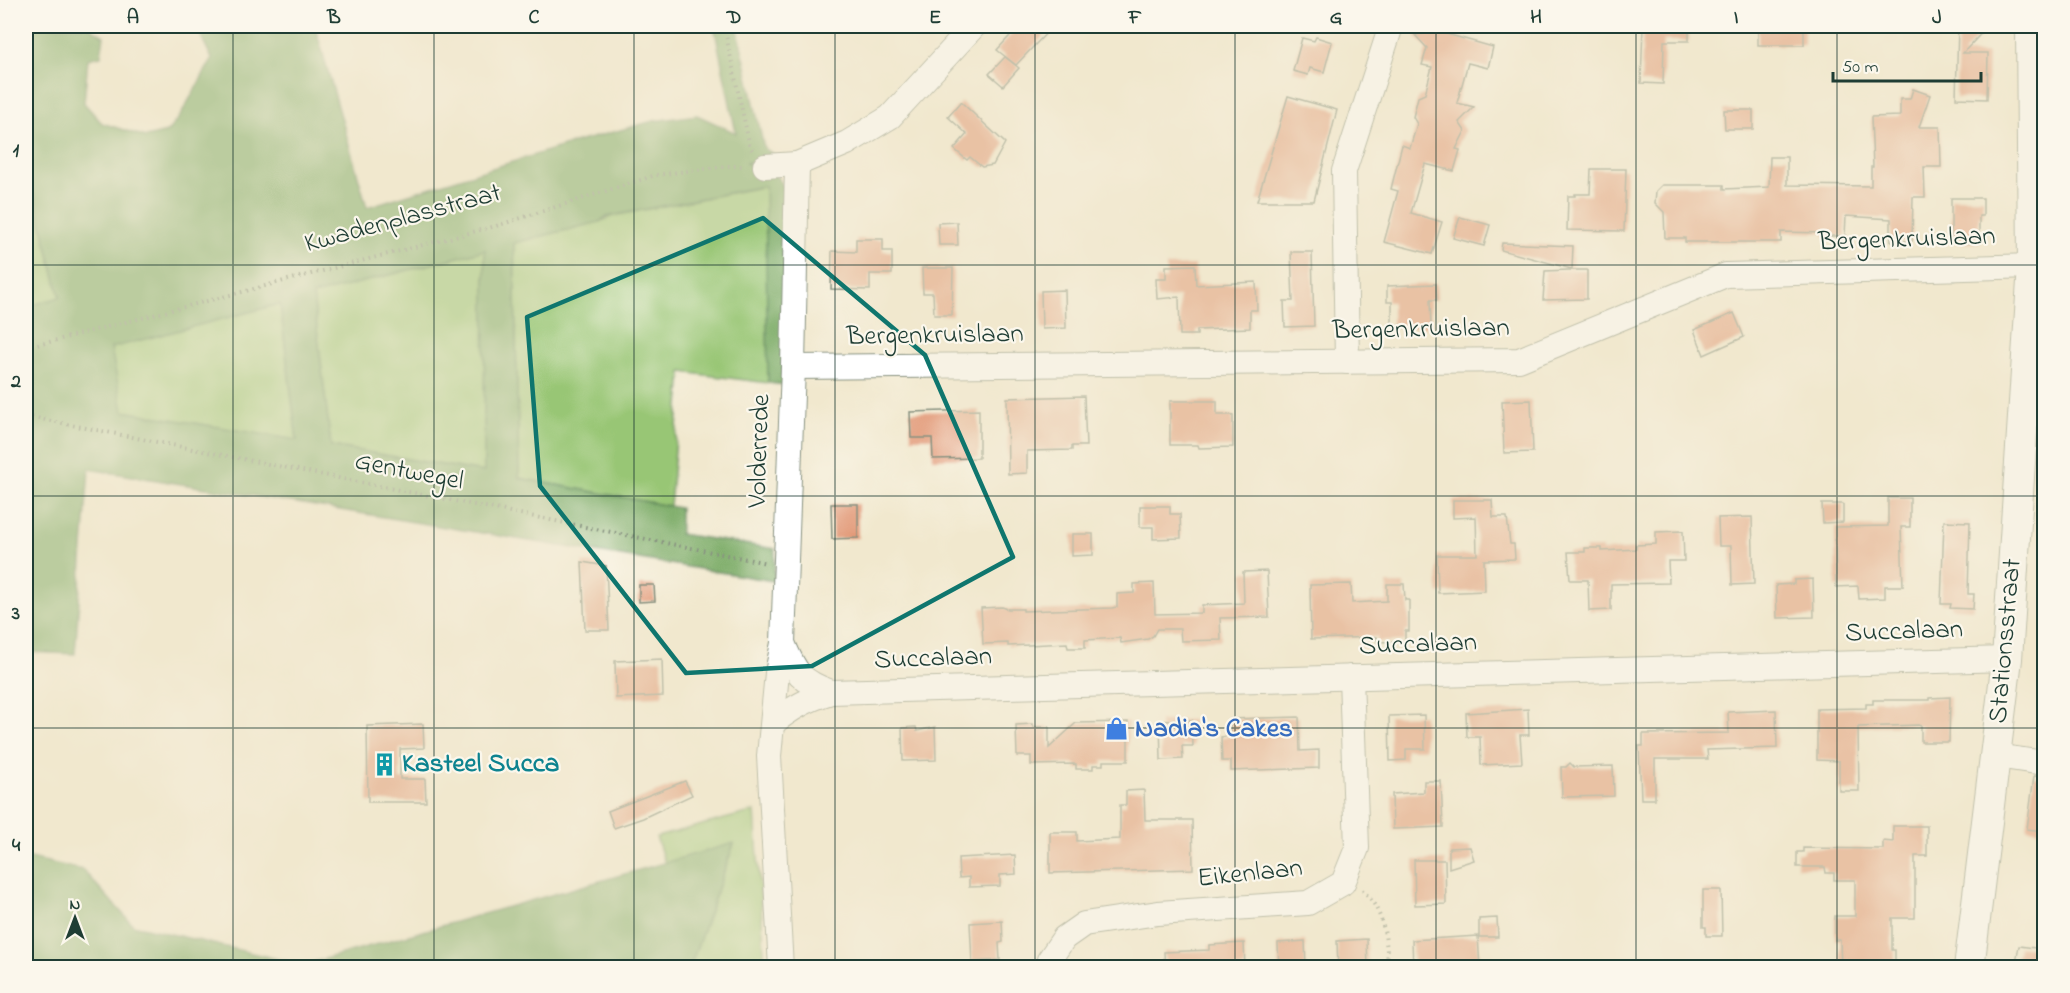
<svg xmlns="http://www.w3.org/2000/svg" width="2070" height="993" font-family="'Indie Flower',sans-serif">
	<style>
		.green { fill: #98c675; stroke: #5c8254; stroke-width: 1.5 }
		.forest { fill: #7aab66; stroke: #4c744d; stroke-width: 1.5; fill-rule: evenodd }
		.building { fill: #e19472 }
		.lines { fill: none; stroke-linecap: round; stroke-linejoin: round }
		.minor-casing { stroke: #889281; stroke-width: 26 }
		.tertiary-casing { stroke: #889281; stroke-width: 32 }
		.path { stroke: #889281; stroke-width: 4; stroke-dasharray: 1.5 4.5; stroke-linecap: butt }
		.minor { stroke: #fff; stroke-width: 24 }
		.tertiary { stroke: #fff; stroke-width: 30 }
		.marked { fill: none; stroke: #0f766e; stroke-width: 4.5; stroke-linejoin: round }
		.grid { fill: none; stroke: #1f3d34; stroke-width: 1.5; stroke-opacity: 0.55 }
		.labels { text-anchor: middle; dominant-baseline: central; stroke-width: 4.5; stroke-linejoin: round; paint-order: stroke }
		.street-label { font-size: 27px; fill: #1f3d34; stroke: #fbf7ec }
		.shop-label { font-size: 27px; font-weight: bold; fill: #366cbe; stroke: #fbf7ec; text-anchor: start }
		.culture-label { font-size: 27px; font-weight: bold; fill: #0d838f; stroke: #fbf7ec; text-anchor: start }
		.neatline { fill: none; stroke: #1f3d34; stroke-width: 2 }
		.grid-label { font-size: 20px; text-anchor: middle; font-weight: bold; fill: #1f3d34 }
	</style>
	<rect width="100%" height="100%" fill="#fbf7ec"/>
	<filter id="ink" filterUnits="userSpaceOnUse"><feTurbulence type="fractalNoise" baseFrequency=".0167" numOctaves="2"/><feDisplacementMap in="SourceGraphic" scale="12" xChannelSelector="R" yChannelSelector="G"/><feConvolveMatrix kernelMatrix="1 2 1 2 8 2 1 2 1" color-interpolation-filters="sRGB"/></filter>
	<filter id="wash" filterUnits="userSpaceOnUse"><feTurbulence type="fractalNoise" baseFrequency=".008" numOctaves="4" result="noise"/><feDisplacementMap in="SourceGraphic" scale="24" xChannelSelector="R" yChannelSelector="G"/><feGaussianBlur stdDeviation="1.35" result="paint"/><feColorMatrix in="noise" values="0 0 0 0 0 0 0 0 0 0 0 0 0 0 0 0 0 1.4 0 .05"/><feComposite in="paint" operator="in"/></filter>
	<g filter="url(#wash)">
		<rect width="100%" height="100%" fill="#f1e8ce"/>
		<g class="green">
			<path d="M26 163 60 298 26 307Z"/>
			<path d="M766 186 768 383 682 372 670 506 519 478 514 243 599 222 613 216Z"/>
			<path d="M485 250 484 472 331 446 313 295Z"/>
			<path d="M280 304 297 441 122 411 110 348Z"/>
			<path d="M755 811 765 967H690L734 844 665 863 656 837Z"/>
		</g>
		<g class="forest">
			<path d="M26 26H88L104 36 101 56 88 59 84 103 102 123 146 137 167 132 180 116 212 59 197 28 189 26H315L367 207 573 143 653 121 697 115 736 133 714 26H737L764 148 776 156 746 163C764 170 779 171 785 191L786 385 768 383 765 186 606 217 599 222 514 243 519 478 680 508V534L775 549 774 581 89 469 75 654 26 652V307L60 297 26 163ZM485 250 484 472 331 446 313 295ZM280 304 297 440 123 411 111 348Z"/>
			<path d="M734 843 690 967H26V857L83 870 133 925 303 965Z"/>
		</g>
		<g id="blocks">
			<g class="building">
				<path d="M1019 26H1053L1016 65 997 50Z"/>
				<path d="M1643 26H1689V41H1664L1663 84 1641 83Z"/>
				<rect x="1758" y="26" width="46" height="19"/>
				<path d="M1958 26H1988L1963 53H1988L1987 99 1956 98Z"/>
				<path d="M1436 31 1493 47 1488 68 1468 63 1457 103 1474 107 1459 122 1465 131 1456 149 1460 150 1454 171 1425 164 1411 213 1442 222 1432 254 1384 242 1398 191 1391 189 1402 145 1410 148 1417 124 1413 117 1418 97 1425 94 1432 67 1422 65 1427 48 1415 35Z"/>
				<path d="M1316 37 1332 42 1324 72 1310 68 1308 75 1293 71 1302 38 1314 41Z"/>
				<path d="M1005 57 1019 68 1003 86 989 74Z"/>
				<path d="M1913 89 1930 95 1919 127H1940L1941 167H1924L1925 197H1913L1912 241H1891V219L1846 216 1845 236H1824V233L1781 232V242H1685V238H1665L1664 212 1655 203 1656 191 1662 185H1724V189L1769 187 1770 157H1787V185L1871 186V167H1873L1871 117 1900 116V99H1910Z"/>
				<path d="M1288 96 1337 110 1314 201H1257Z"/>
				<path d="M961 102 1005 143 993 165 982 167 970 157 967 160 954 149 967 134 948 117Z"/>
				<path d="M1724 110H1753V129H1725Z"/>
				<path d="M1591 169H1626L1624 231 1567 230 1568 196H1575V194H1590Z"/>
				<path d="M1951 198H1983V216H1979V243H1951Z"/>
				<path d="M1460 217 1490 225 1484 246 1453 238Z"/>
				<path d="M957 222 958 245H939L938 223Z"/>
				<path d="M856 239H883V251H892V274H870V290L831 289 832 251 856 252Z"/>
				<path d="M1502 243 1573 246 1572 269 1501 250Z"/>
				<path d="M1291 252H1312L1314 326 1285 327 1284 301H1293Z"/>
				<path d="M1195 265 1196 285 1256 282 1257 310H1250V328L1197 330V335H1180L1179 297 1157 299 1156 279H1166V266Z"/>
				<path d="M922 268H953L952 315H934L933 293H923Z"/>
				<path d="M1568 270H1587V299L1543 300 1545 271Z"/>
				<path d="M1436 284 1437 300H1430L1431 327 1404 328V325L1392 326V302H1387V286Z"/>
				<path d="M1065 290 1066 328 1042 329 1041 291Z"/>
				<path d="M1734 313 1744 337 1704 355 1694 330Z"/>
				<path d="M1084 396 1086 446H1072V450L1027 451V473L1008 474 1007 398Z"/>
				<path d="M1531 400 1533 452 1504 453 1502 401Z"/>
				<path d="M1170 401H1217V415H1233V447L1199 448 1198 445H1170Z"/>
				<path d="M979 410V458L933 459 932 438H911L910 412Z"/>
				<path d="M1888 498H1910V527H1901L1903 586H1885V598L1859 599 1858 586 1836 587 1835 527 1888 526Z"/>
				<path d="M1453 500H1492L1493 517H1507L1510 544H1514L1515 559 1484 560 1485 591 1438 593 1437 555H1477L1476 517 1453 518Z"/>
				<path d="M831 504H858V538L832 539Z"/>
				<path d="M1822 504H1843V522L1823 523Z"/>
				<path d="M1140 506H1170V514H1180L1181 538 1153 539V527H1140Z"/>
				<path d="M1752 517 1754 584 1732 585 1731 546H1719L1718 518Z"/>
				<path d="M1944 521 1970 522 1968 594H1974L1973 609 1950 608 1951 604H1941Z"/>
				<path d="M1683 531 1684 561H1668L1669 583 1611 584V610L1589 611 1588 580H1570L1568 552H1585V548H1602V551L1636 549V545L1656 544V532Z"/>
				<path d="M1072 534H1093V555L1072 556Z"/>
				<path d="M582 562 606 566 609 630H585Z"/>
				<path d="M1267 571 1269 617 1220 618 1221 640 1181 641 1180 629H1157L1153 636 1148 639 1121 643 1120 638 1085 640V648H1068L1067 643 1008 646V643L983 644 981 608 1002 607 1008 609H1023V611L1112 608 1117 607V594L1134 593V584L1154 583 1155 614 1202 613V605L1244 603 1243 572Z"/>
				<path d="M1813 579 1814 617 1777 618 1776 585 1794 584V580Z"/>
				<path d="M1351 584 1352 603 1387 601V584H1404L1405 600H1409V631H1405V641L1377 642V637L1311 639 1310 585Z"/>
				<path d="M639 585H654L655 601 639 602Z"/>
				<path d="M662 659 663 696 616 698 615 661Z"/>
				<path d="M1950 697 1949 742H1921V726L1918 725 1858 727 1859 791H1839V761L1817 760V709L1866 708V704H1873V700H1929V698Z"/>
				<path d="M1528 709 1529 735H1520L1522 763 1481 765 1480 737H1467L1466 713Z"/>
				<path d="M1776 710 1777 748 1707 750 1708 759H1655V799H1641L1639 746H1643V734L1729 733 1728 712Z"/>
				<path d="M1424 715 1425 749H1406V760L1390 761 1389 716Z"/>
				<path d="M1299 717 1300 751 1319 750V768L1231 771V761H1222L1221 737 1230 736V719Z"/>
				<path d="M1192 720 1193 746H1182L1183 759 1161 760 1160 721Z"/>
				<path d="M1128 722V761H1103V765H1093V769H1076V764L1031 765V756H1017L1016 725 1033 724V727H1049V748L1076 723Z"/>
				<path d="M423 724 424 748 400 749V779H425L426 802H368L367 726Z"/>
				<path d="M916 727 917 731 935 727 936 760 903 761 902 728Z"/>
				<path d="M1570 763 1574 767 1613 766 1614 796 1562 797 1561 767H1566Z"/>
				<path d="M2034 776 2044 777V831L2027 829Z"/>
				<path d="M685 781 692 795 643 818 614 828 608 811Z"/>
				<path d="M1424 781H1441L1443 827 1393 829 1392 794 1424 792Z"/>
				<path d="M1144 790 1145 820H1192L1193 869 1050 873V832H1077V841L1120 839V805H1126V791Z"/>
				<path d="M1893 826H1927V856H1915V918H1892V950H1895V967L1841 968 1840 940H1835V916H1855V880H1834V873H1826L1825 867H1797V852H1803V848L1883 849V841L1893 842Z"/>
				<path d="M1470 847 1474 860 1449 868V848Z"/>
				<path d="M1015 855 1016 874 1000 875V886L969 887V877L959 878 958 858Z"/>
				<path d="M1414 860H1445L1446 904 1415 905Z"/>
				<path d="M1703 890H1721L1722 936H1706V927H1703Z"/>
				<path d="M1497 918 1498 937H1479V919Z"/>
				<path d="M1002 921 1003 942 999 943 1000 960 972 962 970 923Z"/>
				<path d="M1478 936 1480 968H1413L1412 940Z"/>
				<path d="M1367 939 1368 968H1338L1337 941Z"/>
				<path d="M1305 941 1306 968H1279L1278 943Z"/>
				<path d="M1244 943 1245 968H1165L1164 952 1209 950V945Z"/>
				<path d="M2019 946 2044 949V968H2015Z"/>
			</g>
		</g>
	</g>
	<g filter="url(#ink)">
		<use href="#blocks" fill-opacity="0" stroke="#889281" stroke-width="1.5"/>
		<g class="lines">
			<defs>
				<g id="minor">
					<path d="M765 166 797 164 847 143 890 117 974 26"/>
					<path d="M1347 362 1344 171 1391 26"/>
					<path d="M793 367 1519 360 1726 275 2033 266"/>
					<path d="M783 643C795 672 801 682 831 692"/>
					<path d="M773 723C792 708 808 699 831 692L2007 659"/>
					<path d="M1996 756 2044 763"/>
					<path d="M781 968 769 756 777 673 783 643 793 367 797 164"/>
					<path d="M1047 968 1049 960 1064 938 1084 924 1158 913 1308 903 1343 883 1357 848 1351 677"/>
				</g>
				<path id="tertiary" d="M1969 968 2007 659 2033 266 2031 26"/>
			</defs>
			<use href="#minor" class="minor-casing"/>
			<use href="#tertiary" class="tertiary-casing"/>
			<g class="path">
				<path d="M724 26 750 147 753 151"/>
				<path d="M26 348 496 226 656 175 728 166H745"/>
				<path d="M26 416 767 563"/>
				<path d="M1362 890C1384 909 1387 940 1388 968"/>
			</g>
			<use href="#minor" class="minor"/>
			<use href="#tertiary" class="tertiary"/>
		</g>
	</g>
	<path d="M0 0H2070V993H0ZM763 218 925 355 1013 557 812 666 686 673 540 486 527 317Z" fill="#f1e8ce" fill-opacity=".55" fill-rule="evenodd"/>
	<path class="marked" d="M763 218 925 355 1013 557 812 666 686 673 540 486 527 317Z"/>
	<path class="grid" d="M233 26V968M434 26V968M634 26V968M835 26V968M1035 26V968M1235 26V968M1436 26V968M1636 26V968M1837 26V968M26 265H2044M26 496H2044M26 728H2044"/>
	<defs>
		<symbol id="shop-bare" viewBox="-9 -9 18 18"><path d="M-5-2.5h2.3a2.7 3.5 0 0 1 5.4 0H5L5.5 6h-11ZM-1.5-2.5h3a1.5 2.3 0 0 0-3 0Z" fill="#3f7fe0" stroke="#fbf7ec" stroke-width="2.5" paint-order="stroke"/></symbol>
		<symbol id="building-bare" viewBox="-9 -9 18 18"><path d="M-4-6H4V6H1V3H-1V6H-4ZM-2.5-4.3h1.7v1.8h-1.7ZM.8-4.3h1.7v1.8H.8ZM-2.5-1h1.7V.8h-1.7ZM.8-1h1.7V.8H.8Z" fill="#0f9aa8" stroke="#fbf7ec" stroke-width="2.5" paint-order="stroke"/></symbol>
	</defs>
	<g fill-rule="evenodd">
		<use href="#shop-bare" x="1100" y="712" width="33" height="33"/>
		<use href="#building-bare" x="368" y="748" width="33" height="33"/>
	</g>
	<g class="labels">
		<g class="street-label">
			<text transform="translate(403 219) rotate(-15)">Kwadenplasstraat</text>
			<text transform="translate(1907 240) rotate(-2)">Bergenkruislaan</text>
			<text transform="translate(1421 330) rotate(-1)">Bergenkruislaan</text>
			<text transform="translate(935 336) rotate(-1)">Bergenkruislaan</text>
			<text transform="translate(760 451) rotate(-88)">Volderrede</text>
			<text transform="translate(409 472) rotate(11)">Gentwegel</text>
			<text transform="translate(1904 632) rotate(-2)">Succalaan</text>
			<text transform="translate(2006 641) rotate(-85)">Stationsstraat</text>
			<text transform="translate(1418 645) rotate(-2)">Succalaan</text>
			<text transform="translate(933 659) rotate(-2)">Succalaan</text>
			<text transform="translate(1250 874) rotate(-6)">Eikenlaan</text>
		</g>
		<g class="shop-label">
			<text x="1135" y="729">Nadia's Cakes</text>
		</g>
		<g class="culture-label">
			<text x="402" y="764">Kasteel Succa</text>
		</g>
	</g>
	<rect width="2070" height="993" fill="none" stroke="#fbf7ec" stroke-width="66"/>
	<g transform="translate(75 918)" stroke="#fbf7ec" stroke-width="4.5" paint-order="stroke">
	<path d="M0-4.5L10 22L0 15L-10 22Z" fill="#1f3d34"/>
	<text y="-9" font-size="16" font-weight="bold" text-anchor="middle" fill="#1f3d34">N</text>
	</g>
	<path d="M1833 72v9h148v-9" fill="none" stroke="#1f3d34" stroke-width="3"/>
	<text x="1842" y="72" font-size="18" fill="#1f3d34" stroke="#fbf7ec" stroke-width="4.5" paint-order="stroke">50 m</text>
	<rect x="33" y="33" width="2004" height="927" class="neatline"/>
	<g class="grid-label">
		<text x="133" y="23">A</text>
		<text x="334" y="23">B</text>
		<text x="534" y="23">C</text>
		<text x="734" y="23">D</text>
		<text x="935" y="23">E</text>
		<text x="1135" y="23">F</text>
		<text x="1336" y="23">G</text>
		<text x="1536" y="23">H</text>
		<text x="1736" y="23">I</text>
		<text x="1937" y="23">J</text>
		<text x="16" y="156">1</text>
		<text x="16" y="387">2</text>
		<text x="16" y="619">3</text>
		<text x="16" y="851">4</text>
	</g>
</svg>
